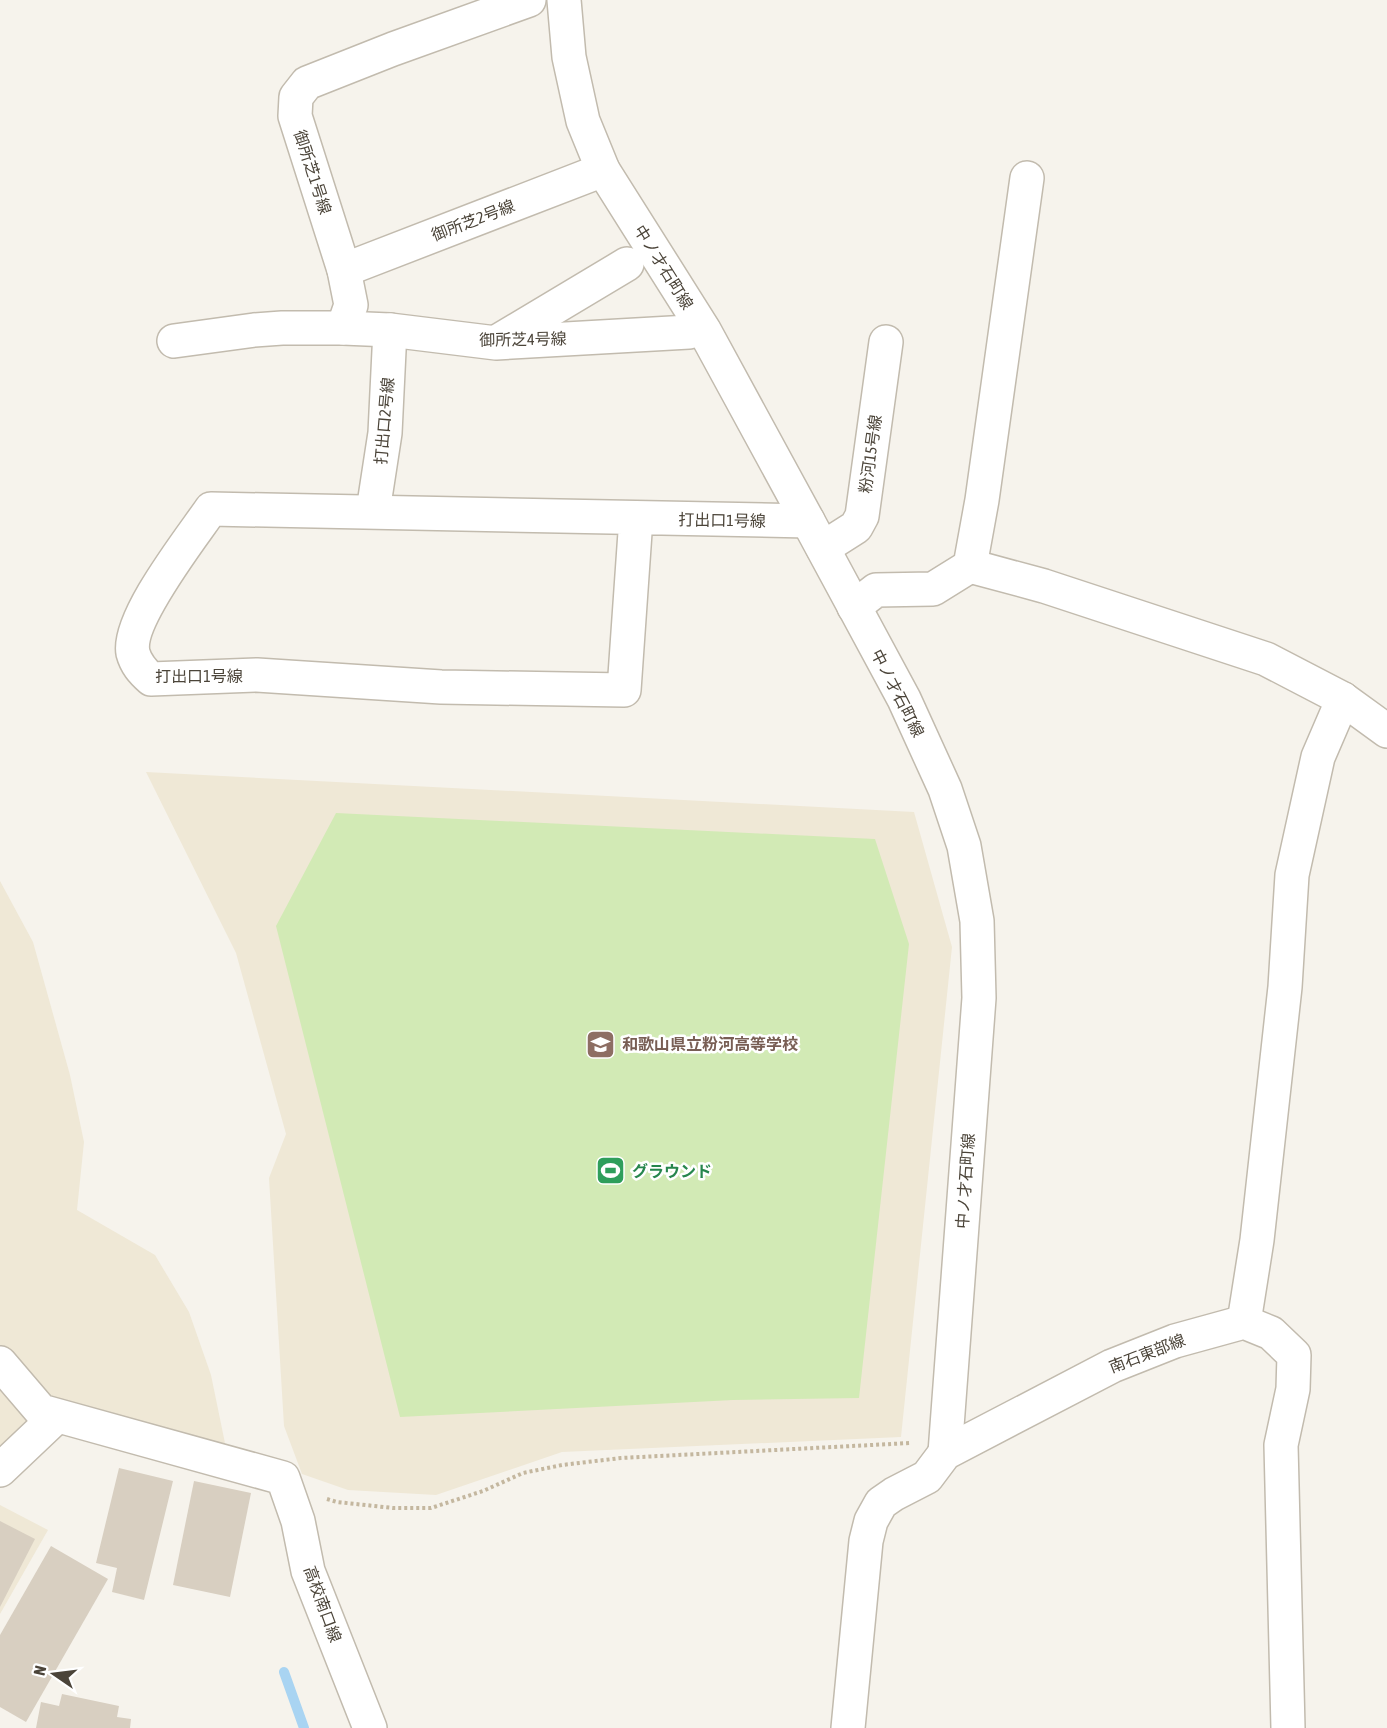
<svg xmlns="http://www.w3.org/2000/svg" width="1387" height="1728" font-family="'Asap Condensed','Noto Sans JP',sans-serif">
	<style>
		.education { fill: #efe8d6 }
		.green { fill: #d2eab5 }
		.lines { fill: none; stroke-linecap: round; stroke-linejoin: round }
		.stream { stroke: #a9d4f2; stroke-width: 10 }
		.building { fill: #d8cfc1 }
		.minor-casing { stroke: #c2bbae; stroke-width: 36 }
		.path { stroke: #c4b79f; stroke-width: 4; stroke-dasharray: 3 3; stroke-linecap: butt }
		.minor { stroke: #fff; stroke-width: 33 }
		.labels { text-anchor: middle; dominant-baseline: central; stroke-width: 5; stroke-linejoin: round; paint-order: stroke }
		.street-label { font-size: 16px; fill: #4b4439; stroke: #fff }
		.education-label { font-size: 16px; font-weight: bold; fill: #785e54; stroke: #fff; text-anchor: start }
		.leisure-label { font-size: 16px; font-weight: bold; fill: #27864d; stroke: #fff; text-anchor: start }
	</style>
	<rect width="100%" height="100%" fill="#f6f3ec"/>
	<g class="education">
		<path d="M146 772 914 812 952 947 901 1437 562 1452 436 1495 348 1490 302 1474 284 1426 269 1178 286 1134 236 953Z"/>
		<path d="M0 881 33 942 70 1075 84 1142 77 1210 155 1255 189 1312 211 1375 226 1448 65 1432 0 1487Z"/>
		<path d="M0 1505 48 1530 0 1614Z"/>
	</g>
	<path class="green" d="M336 813 875 839 909 944 859 1398 733 1400 400 1417 276 926Z"/>
	<g class="lines">
		<path class="stream" d="M284 1672 304 1728"/>
	</g>
	<g class="building">
		<path d="M119 1468 173 1481 144 1600 112 1592 117 1568 96 1563Z"/>
		<path d="M194 1481 251 1493 230 1597 173 1585Z"/>
		<path d="M0 1521 35 1539 0 1607Z"/>
		<path d="M51 1546 108 1579 26 1722 0 1707V1635Z"/>
		<path d="M62 1694 119 1706 117 1717 131 1719 130 1728H36L41 1702 59 1706Z"/>
	</g>
	<g class="lines">
		<defs>
			<g id="minor">
				<path d="M564 0 569 57 583 121 603 170 704 330 808 521 904 699 945 789 964 846 977 921 979 998 945 1453"/>
				<path d="M344 270 603 170"/>
				<path d="M343 328 351 305 344 270 295 116 296 97 307 83 393 49 529 0"/>
				<path d="M500 340 627 264"/>
				<path d="M174 341 254 330 282 328H343L390 330 496 343 689 332 702 328"/>
				<path d="M373 511 385 433 390 330"/>
				<path d="M636 518 624 690 441 687 257 675 151 679C142 671 136 664 133 653 126 620 192 537 211 509L808 521"/>
				<path d="M823 548 856 527 862 516 886 342"/>
				<path d="M970 566 1044 586 1266 659 1343 699 1387 731"/>
				<path d="M854 607 876 590 933 589 970 566 982 500 1027 178"/>
				<path d="M1244 1322 1257 1240 1285 987 1292 875 1318 757 1343 699"/>
				<path d="M0 1363 41 1411 283 1478 298 1521 308 1571 370 1728"/>
				<path d="M0 1470 57 1416"/>
				<path d="M848 1728 866 1541 871 1521 881 1503 894 1494 927 1477 945 1453 1112 1366 1175 1341 1244 1322 1271 1333 1294 1355 1293 1389 1281 1445 1288 1728"/>
			</g>
		</defs>
		<use href="#minor" class="minor-casing"/>
		<path class="path" d="M327 1499 337 1502 393 1508H431L483 1491 523 1473 562 1465 621 1458 910 1443"/>
		<use href="#minor" class="minor"/>
	</g>
	<defs>
		<symbol id="school-square" viewBox="-11 -11 22 22"><rect x="-9" y="-9" width="18" height="18" rx="4" fill="#8d6e63" stroke="#fff"/><path d="M0-5L7-2L0 1L-7-2ZM-4 1L0 2.5L4 1V4Q0 6-4 4Z" fill="#fff"/></symbol>
		<symbol id="stadium-square" viewBox="-11 -11 22 22"><rect x="-9" y="-9" width="18" height="18" rx="4" fill="#2e9e5b" stroke="#fff"/><path d="M0-5a6.5 5 0 1 0 0 10a6.5 5 0 1 0 0-10ZM-3.5-1.8h7v3.6h-7Z" fill="#fff"/></symbol>
	</defs>
	<g fill-rule="evenodd">
		<use href="#school-square" x="584" y="1028" width="33" height="33"/>
		<use href="#stadium-square" x="594" y="1154" width="33" height="33"/>
	</g>
	<g class="labels">
		<g class="street-label">
			<text transform="translate(313 172) rotate(72)">御所芝1号線</text>
			<text transform="translate(473 220) rotate(-21)">御所芝2号線</text>
			<text transform="translate(664 267) rotate(58)">中ノ才石町線</text>
			<text transform="translate(523 339) rotate(-1)">御所芝4号線</text>
			<text transform="translate(384 421) rotate(-85)">打出口2号線</text>
			<text transform="translate(870 454) rotate(-82)">粉河15号線</text>
			<text transform="translate(722 520) rotate(1)">打出口1号線</text>
			<text x="199" y="676">打出口1号線</text>
			<text transform="translate(898 693) rotate(63)">中ノ才石町線</text>
			<text transform="translate(965 1181) rotate(-86)">中ノ才石町線</text>
			<text transform="translate(1147 1353) rotate(-21)">南石東部線</text>
			<text transform="translate(323 1604) rotate(70)">高校南口線</text>
		</g>
		<g class="education-label">
			<text x="622" y="1044">和歌山県立粉河高等学校</text>
		</g>
		<g class="leisure-label">
			<text x="632" y="1171">グラウンド</text>
		</g>
	</g>
	<g transform="translate(54 1674) rotate(284)" stroke="#ffffff" stroke-width="4.5" paint-order="stroke">
	<path d="M0-4.5L10 22L0 15L-10 22Z" fill="#4b4439"/>
	<text y="-9" font-size="16" font-weight="bold" text-anchor="middle" fill="#4b4439">N</text>
	</g>
</svg>
